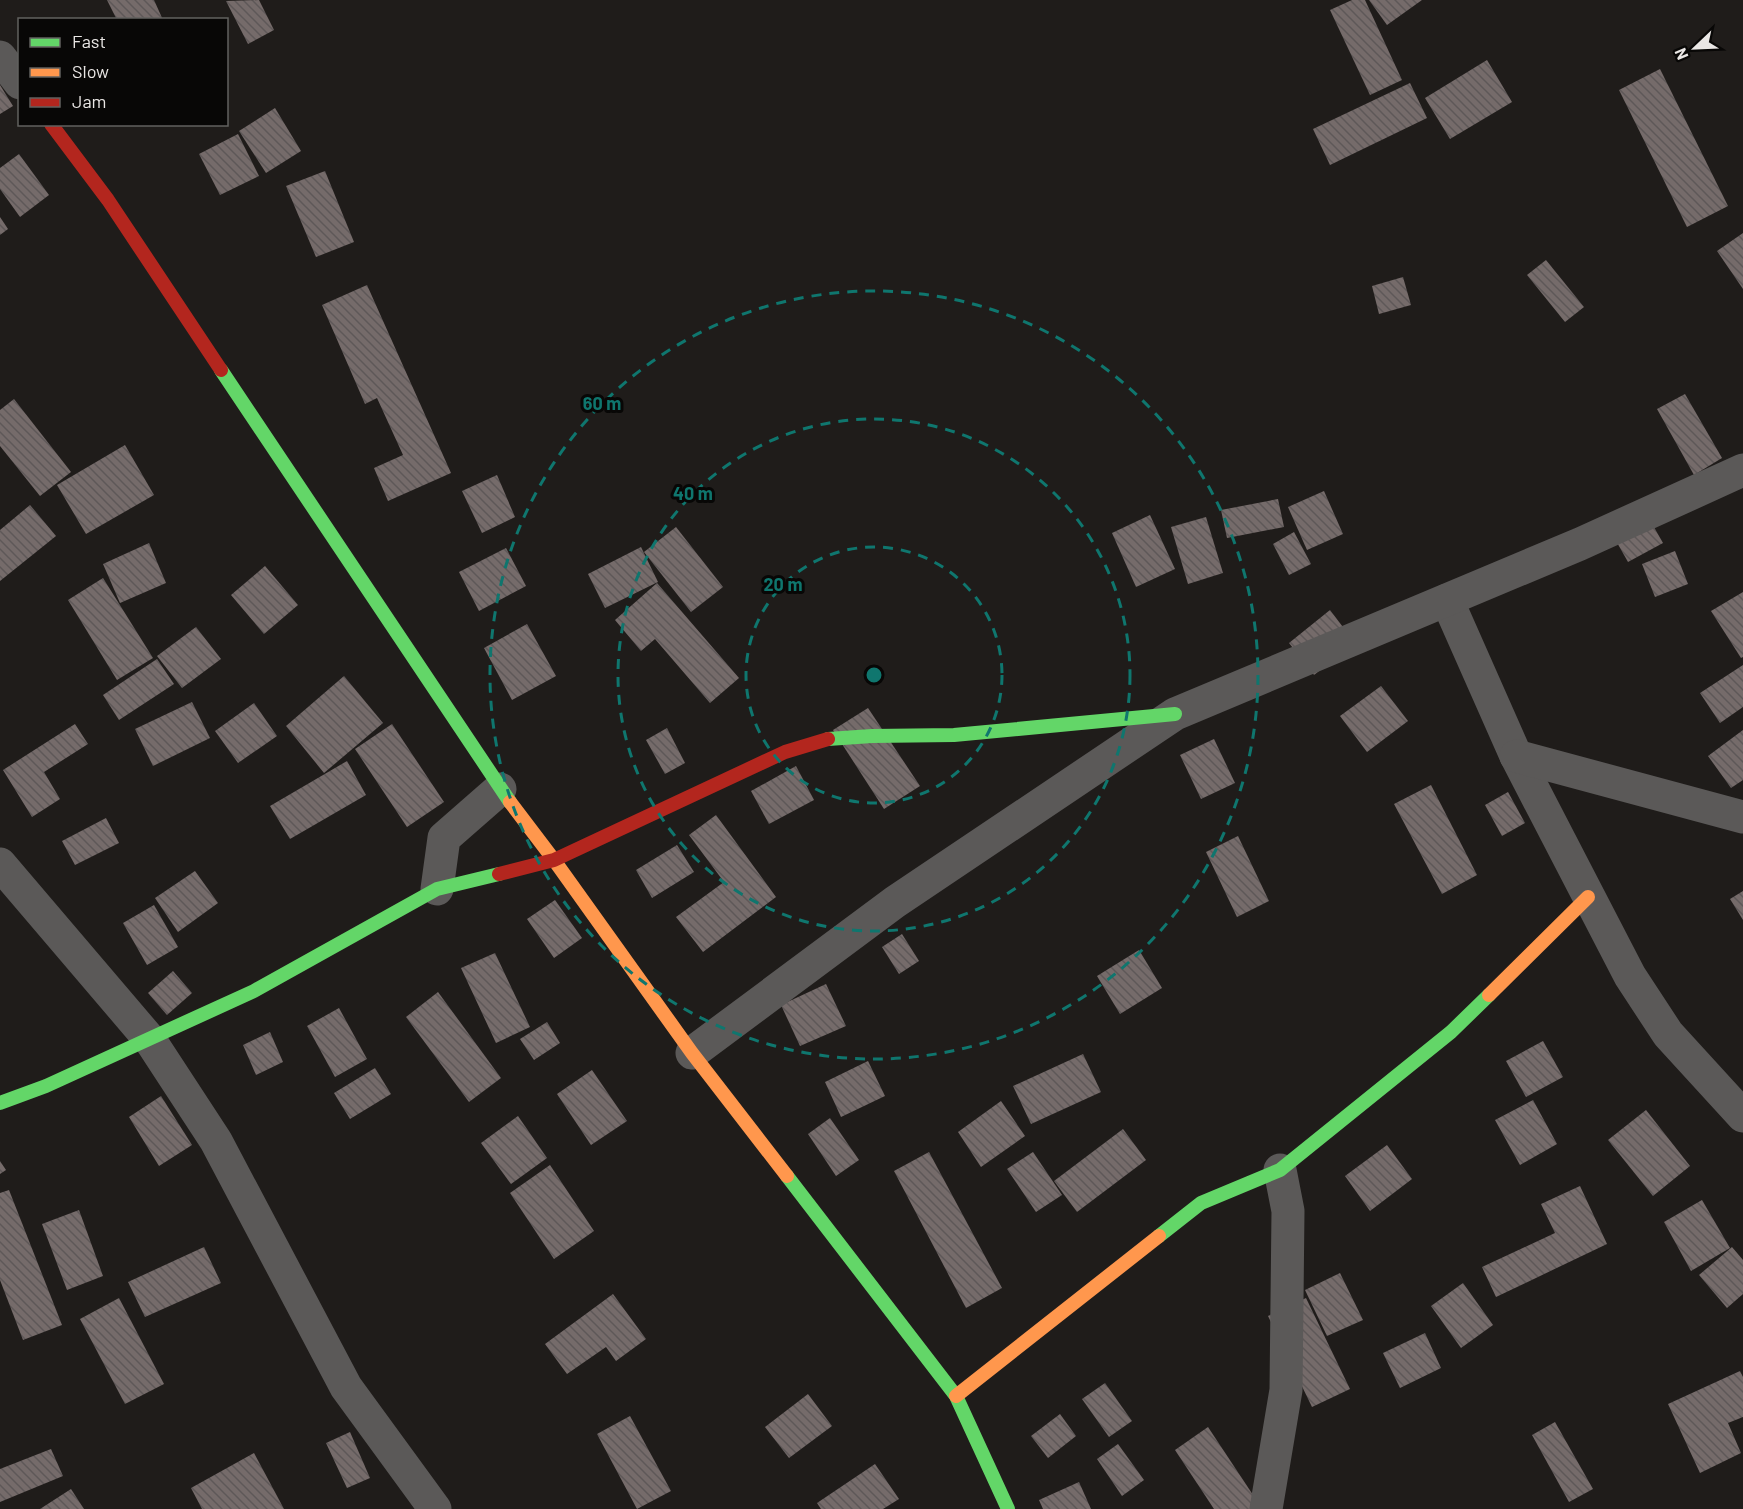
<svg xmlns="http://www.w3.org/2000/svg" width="1743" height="1509" font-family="Barlow,sans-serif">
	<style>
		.building { fill: url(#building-back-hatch) }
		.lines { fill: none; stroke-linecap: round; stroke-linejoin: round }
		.street { stroke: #5b5958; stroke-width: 33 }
		.fast { stroke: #63d668; stroke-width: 14 }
		.slow { stroke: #ff974d; stroke-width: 14 }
		.jam { stroke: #b3261e; stroke-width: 14 }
		.ring { fill: none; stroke: #0f766e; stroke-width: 3; stroke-dasharray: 10 8 }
		.centre { fill: #0f766e; stroke: #080706; stroke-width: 3 }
		.ring-label { font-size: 18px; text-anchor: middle; font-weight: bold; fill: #0f766e; stroke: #080706; stroke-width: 6; stroke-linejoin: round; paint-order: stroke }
	</style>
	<defs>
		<pattern id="building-back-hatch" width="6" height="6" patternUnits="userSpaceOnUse" patternTransform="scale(1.5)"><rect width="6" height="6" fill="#756b6a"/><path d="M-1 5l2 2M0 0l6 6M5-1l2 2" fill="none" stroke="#5e5858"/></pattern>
	</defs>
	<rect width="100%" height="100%" fill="#1f1c1a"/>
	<g class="building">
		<path d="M107 0H154L163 20H117Z"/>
		<path d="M259 0 274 30 248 44 226 1Z"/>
		<path d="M1352 0H1365L1402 80 1370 95 1330 10Z"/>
		<path d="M1369 0H1422L1387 25Z"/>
		<path d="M1487 60 1512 102 1450 139 1425 98Z"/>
		<path d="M1660 69 1728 206 1687 227 1619 90Z"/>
		<path d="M1410 83 1427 118 1330 165 1313 129Z"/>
		<path d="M0 85 13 106 0 114Z"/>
		<path d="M275 108 301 151 266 173 239 131Z"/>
		<path d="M238 134 259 176 220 195 199 154Z"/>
		<path d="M19 154 49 195 20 217 0 189V168Z"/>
		<path d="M325 171 354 242 316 257 286 186Z"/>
		<path d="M0 217 8 229 0 235Z"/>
		<path d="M1743 233V289L1717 251Z"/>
		<path d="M1546 260 1584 307 1565 322 1527 275Z"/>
		<path d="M1403 277 1411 305 1379 314 1372 286Z"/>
		<path d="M367 285 451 473 388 501 374 468 403 455 377 398 365 404 322 305Z"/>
		<path d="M1685 394 1722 458 1694 475 1657 409Z"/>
		<path d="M14 399 71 472 40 496 0 446V410Z"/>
		<path d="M125 445 154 495 86 534 57 485Z"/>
		<path d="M497 475 515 517 482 533 462 491Z"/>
		<path d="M1324 491 1343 534 1307 550 1288 507Z"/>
		<path d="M1278 499 1284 527 1227 538 1221 510Z"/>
		<path d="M30 505 56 536 0 581V530Z"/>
		<path d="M1642 506 1663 543 1628 562 1607 525Z"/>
		<path d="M1150 515 1175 569 1136 587 1112 533Z"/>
		<path d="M1206 517 1223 573 1188 584 1171 527Z"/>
		<path d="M676 527 723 587 691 612 644 552Z"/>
		<path d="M1294 532 1311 564 1289 575 1273 544Z"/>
		<path d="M149 543 166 583 120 603 103 564Z"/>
		<path d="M641 547 658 582 605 608 588 574Z"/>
		<path d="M506 548 526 586 479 611 459 572Z"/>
		<path d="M1675 551 1688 584 1655 597 1642 564Z"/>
		<path d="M265 566 298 605 264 634 231 595Z"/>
		<path d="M103 578 153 658 117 680 68 600Z"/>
		<path d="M657 583 739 678 710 703 655 639 641 651 615 620Z"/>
		<path d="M1743 592V657L1741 658 1711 611Z"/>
		<path d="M1330 610 1355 643 1314 675 1289 643Z"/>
		<path d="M527 624 556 676 512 700 484 648Z"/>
		<path d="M196 627 221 659 182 688 157 656Z"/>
		<path d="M157 659 174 684 119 720 103 695Z"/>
		<path d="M1743 665V707L1720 723 1700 693Z"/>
		<path d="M344 676 383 723 324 773 286 726Z"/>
		<path d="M1381 686 1408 721 1367 752 1340 716Z"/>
		<path d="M192 702 210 738 153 766 135 729Z"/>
		<path d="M254 703 277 736 238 763 215 731Z"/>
		<path d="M868 708 920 786 884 809 833 730Z"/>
		<path d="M75 724 88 744 44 772 60 799 32 817 3 770Z"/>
		<path d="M392 724 444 802 407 827 355 749Z"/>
		<path d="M667 728 685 763 665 774 646 740Z"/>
		<path d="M1743 730V780L1731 788 1708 756Z"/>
		<path d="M1214 739 1235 783 1201 799 1180 755Z"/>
		<path d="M347 761 366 795 290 839 270 806Z"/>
		<path d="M796 766 814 800 769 824 751 791Z"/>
		<path d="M1431 785 1477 875 1442 894 1394 804Z"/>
		<path d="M1508 792 1525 823 1502 836 1485 805Z"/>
		<path d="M716 815 776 897 703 952 676 917 724 882 689 835Z"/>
		<path d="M106 818 119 843 75 865 62 841Z"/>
		<path d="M1238 836 1269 901 1237 917 1206 852Z"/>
		<path d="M677 845 694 872 652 898 636 870Z"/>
		<path d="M195 871 218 903 178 932 155 898Z"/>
		<path d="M1743 891V920L1730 899Z"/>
		<path d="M555 900 582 938 554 958 527 919Z"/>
		<path d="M154 905 178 947 147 965 123 923Z"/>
		<path d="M902 934 919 961 899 974 882 947Z"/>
		<path d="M1139 950 1162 988 1120 1014 1097 976Z"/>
		<path d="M495 953 530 1027 496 1043 461 968Z"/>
		<path d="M173 971 192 993 167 1015 148 993Z"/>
		<path d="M826 984 846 1026 800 1046 781 1005Z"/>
		<path d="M438 992 501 1078 469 1102 406 1017Z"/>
		<path d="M339 1008 367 1059 335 1077 307 1026Z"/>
		<path d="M547 1022 560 1043 534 1060 520 1039Z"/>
		<path d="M270 1032 283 1062 256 1075 243 1045Z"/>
		<path d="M1543 1041 1563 1077 1526 1097 1506 1061Z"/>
		<path d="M1083 1054 1101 1092 1031 1124 1013 1086Z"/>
		<path d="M868 1061 885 1096 841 1117 825 1082Z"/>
		<path d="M375 1068 391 1094 350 1119 334 1093Z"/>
		<path d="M592 1070 627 1121 591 1145 557 1094Z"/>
		<path d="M161 1096 192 1145 159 1166 129 1117Z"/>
		<path d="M1533 1100 1557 1144 1520 1165 1495 1120Z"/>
		<path d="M1001 1101 1025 1136 981 1167 958 1132Z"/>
		<path d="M1646 1110 1690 1166 1653 1196 1608 1140Z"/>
		<path d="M518 1116 547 1158 511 1184 481 1143Z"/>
		<path d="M830 1118 859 1160 836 1176 808 1134Z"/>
		<path d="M1123 1129 1146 1160 1077 1212 1054 1181Z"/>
		<path d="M1387 1145 1412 1179 1370 1211 1345 1176Z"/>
		<path d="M929 1152 1002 1288 966 1308 894 1171Z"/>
		<path d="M1033 1152 1062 1195 1036 1212 1007 1169Z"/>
		<path d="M0 1161 6 1170 0 1174Z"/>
		<path d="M550 1165 594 1231 554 1259 510 1193Z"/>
		<path d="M1580 1186 1607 1244 1496 1297 1482 1267 1555 1233 1541 1204Z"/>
		<path d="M9 1190 62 1325 23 1340 0 1280V1193Z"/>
		<path d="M1702 1200 1730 1248 1691 1271 1664 1222Z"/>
		<path d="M79 1210 103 1276 67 1290 42 1224Z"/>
		<path d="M204 1247 221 1283 145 1317 128 1282Z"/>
		<path d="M1732 1247 1743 1260V1294L1727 1308 1699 1275Z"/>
		<path d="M1340 1273 1363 1320 1327 1336 1305 1290Z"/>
		<path d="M1463 1283 1493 1325 1461 1348 1431 1306Z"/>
		<path d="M613 1294 646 1339 616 1361 606 1347 567 1374 545 1344Z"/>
		<path d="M119 1298 164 1384 125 1404 80 1319Z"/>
		<path d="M1306 1298 1350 1389 1312 1407 1268 1316Z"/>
		<path d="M1425 1333 1441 1368 1400 1388 1383 1353Z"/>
		<path d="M1740 1371 1743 1377V1417L1728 1423 1741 1453 1700 1473 1668 1404Z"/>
		<path d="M1105 1383 1132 1421 1109 1437 1082 1399Z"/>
		<path d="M808 1394 832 1426 789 1458 765 1427Z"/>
		<path d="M1060 1414 1076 1436 1048 1458 1031 1436Z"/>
		<path d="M630 1416 671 1491 637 1509 597 1434Z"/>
		<path d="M1555 1422 1593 1489 1569 1502 1532 1435Z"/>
		<path d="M1208 1427 1259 1504 1252 1509H1214L1175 1450Z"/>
		<path d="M350 1432 370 1478 347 1488 326 1443Z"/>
		<path d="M1118 1444 1144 1480 1122 1496 1097 1459Z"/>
		<path d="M51 1449 63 1476 0 1502V1469Z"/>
		<path d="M254 1453 284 1509H202L191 1488Z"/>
		<path d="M875 1464 899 1499 883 1509H821L817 1503Z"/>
		<path d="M1079 1482 1091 1509H1043L1039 1500Z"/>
		<path d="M71 1489 84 1509H40Z"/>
	</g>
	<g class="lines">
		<g class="street">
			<path d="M0 57 20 83"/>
			<path d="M1447 600 1516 756 1630 976 1668 1034 1743 1116"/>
			<path d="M1516 756 1743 817"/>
			<path d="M0 864 150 1040 216 1141 346 1387 435 1509"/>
			<path d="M437 889 444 838 500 789"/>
			<path d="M692 1053 895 902 1175 714 1580 544 1743 470"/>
			<path d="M1266 1509 1286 1390 1288 1211 1280 1170"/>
		</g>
		<g class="fast">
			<path d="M221 370 510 802"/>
			<path d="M828 739 872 736 954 735 1175 714"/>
			<path d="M0 1103 46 1086 254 991 437 889 499 874"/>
			<path d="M787 1176 956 1396 1008 1509"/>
			<path d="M1159 1236 1201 1203 1280 1170 1451 1032 1489 995"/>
		</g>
		<g class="slow">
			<path d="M510 802 554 860 692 1053 787 1176"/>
			<path d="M1489 995 1588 897"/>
			<path d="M956 1396 1159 1236"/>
		</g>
		<g class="jam">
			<path d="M51 124 108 200 221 370"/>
			<path d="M499 874 554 860 785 752 828 739"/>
		</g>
	</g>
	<g class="ring">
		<circle cx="874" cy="675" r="128"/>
		<circle cx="874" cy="675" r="256"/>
		<circle cx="874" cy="675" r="384"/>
	</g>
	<circle cx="874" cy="675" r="9" class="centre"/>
	<g class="ring-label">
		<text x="602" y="410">60 m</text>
		<text x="693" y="500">40 m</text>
		<text x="783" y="591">20 m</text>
	</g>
	<rect x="18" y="18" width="210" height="108" fill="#080706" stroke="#62615f" stroke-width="1.5"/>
	<rect x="30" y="38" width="30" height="9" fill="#63d668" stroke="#62615f" stroke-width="1.5"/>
	<text x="72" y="48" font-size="18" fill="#eae7e5">Fast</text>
	<rect x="30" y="68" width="30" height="9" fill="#ff974d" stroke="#62615f" stroke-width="1.5"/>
	<text x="72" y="78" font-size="18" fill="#eae7e5">Slow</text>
	<rect x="30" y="98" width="30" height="9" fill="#b3261e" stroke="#62615f" stroke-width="1.5"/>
	<text x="72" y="108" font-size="18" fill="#eae7e5">Jam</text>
	<g transform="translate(1695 48) rotate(247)" stroke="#080706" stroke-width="4.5" paint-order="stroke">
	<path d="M0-4.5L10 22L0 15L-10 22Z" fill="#eae7e5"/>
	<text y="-9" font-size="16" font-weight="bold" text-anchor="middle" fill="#eae7e5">N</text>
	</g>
</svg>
